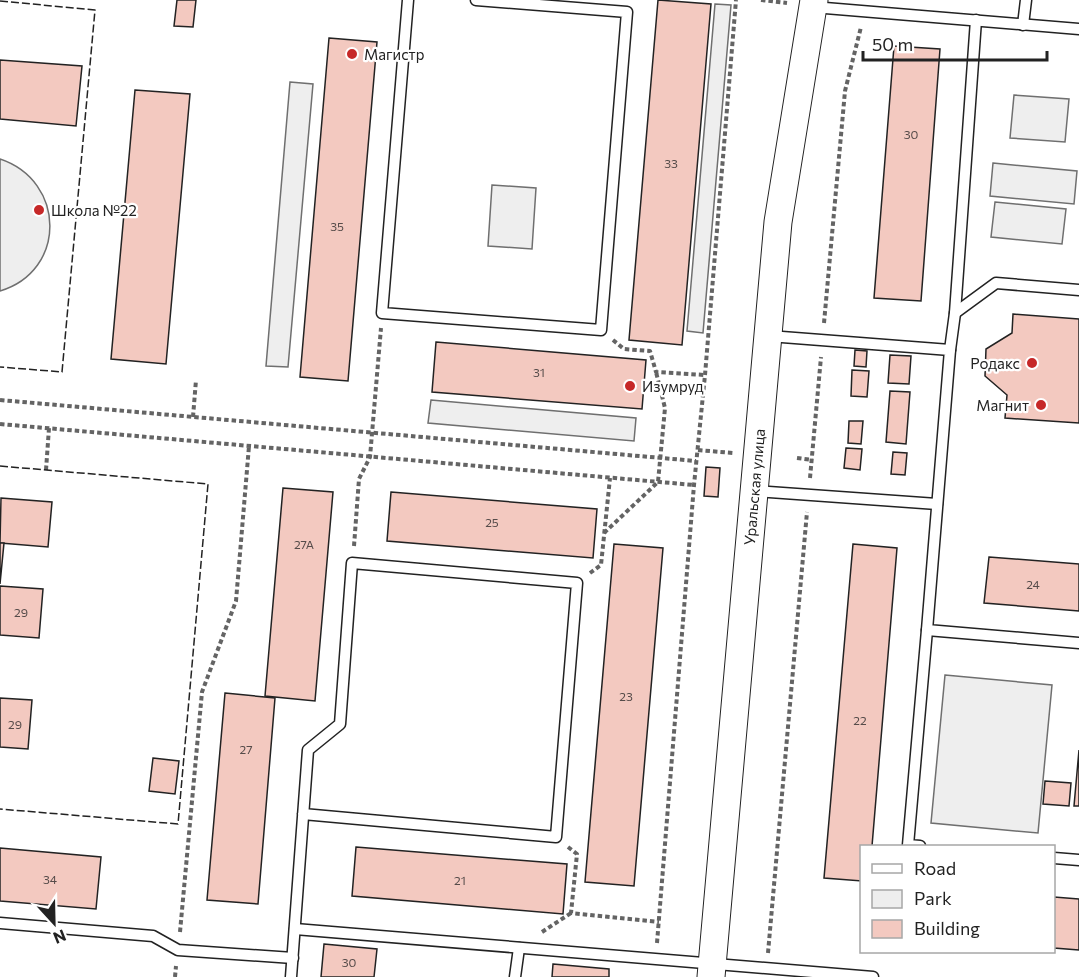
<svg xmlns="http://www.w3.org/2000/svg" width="1079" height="977" font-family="Commissioner,sans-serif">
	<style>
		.green { fill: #eee; stroke: #6f6f6f; stroke-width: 1.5 }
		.building { fill: #f3c9c0; stroke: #222; stroke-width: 1.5 }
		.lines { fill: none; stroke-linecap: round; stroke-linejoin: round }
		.service-casing { stroke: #222; stroke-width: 13 }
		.tertiary-casing { stroke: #222; stroke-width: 29 }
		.path { stroke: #646464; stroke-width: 4; stroke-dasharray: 4.5 3; stroke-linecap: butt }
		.service { stroke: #fff; stroke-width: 10 }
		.tertiary { stroke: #fff; stroke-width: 27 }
		.fence { stroke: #222; stroke-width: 1.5; stroke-dasharray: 8 3; stroke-linecap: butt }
		.poi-dot { fill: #c62828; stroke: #fff; stroke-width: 2 }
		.labels { text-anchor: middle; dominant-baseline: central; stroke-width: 4.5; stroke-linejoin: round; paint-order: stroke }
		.number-label { font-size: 12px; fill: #564c4a }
		.poi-label { font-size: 15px; fill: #222; stroke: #fff; text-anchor: start }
		.street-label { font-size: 15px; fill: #222; stroke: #fff }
	</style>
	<rect width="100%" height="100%" fill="#fff"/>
	<g class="green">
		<path d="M715 4 731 5 703 333 687 331Z"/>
		<path d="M290 82 313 84 288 367 266 366Z"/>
		<path d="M1014 95 1069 99 1065 142 1010 138Z"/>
		<path d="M0 159C66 181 67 271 0 291Z"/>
		<path d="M993 163 1077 171 1074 204 990 196Z"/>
		<path d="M492 185 536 188 532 249 488 246Z"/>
		<path d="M995 202 1066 209 1062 244 991 237Z"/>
		<path d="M431 400 636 418 634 441 428 423Z"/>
		<path d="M945 675 1052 685 1038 833 931 823Z"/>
	</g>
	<g class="building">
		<path d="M177 0H196L193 27 174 26Z"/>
		<path d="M658 0 711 4 682 345 629 340Z"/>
		<path d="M329 38 377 42 348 381 300 377Z"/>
		<path d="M894 46 940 49 921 301 874 298Z"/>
		<path d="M0 60 82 66 76 126 0 119Z"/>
		<path d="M135 90 190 94 166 364 111 359Z"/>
		<path d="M1013 314 1079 319V423L1005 418 1007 395 985 376 986 349 1012 333Z"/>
		<path d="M436 342 646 360 642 409 432 392Z"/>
		<path d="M855 350 867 351 866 367 854 366Z"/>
		<path d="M890 355 911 356 909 384 888 383Z"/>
		<path d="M852 370 869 371 867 397 851 396Z"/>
		<path d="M890 391 910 392 906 444 886 442Z"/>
		<path d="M849 421H863L861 444 848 443Z"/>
		<path d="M846 448 862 449 860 470 844 468Z"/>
		<path d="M893 452 907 453 905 475 891 474Z"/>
		<path d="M706 467 720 468 718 497 704 496Z"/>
		<path d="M283 488 333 492 315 701 265 696Z"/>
		<path d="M391 492 597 509 593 558 387 541Z"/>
		<path d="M1 498 52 502 48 547 0 543Z"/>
		<path d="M0 543H4L0 584Z"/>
		<path d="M614 544 663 548 634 886 585 882Z"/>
		<path d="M853 544 897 548 872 846H862V881L824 878Z"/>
		<path d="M989 557 1079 564V611L984 603Z"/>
		<path d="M0 586 43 589 39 638 0 635Z"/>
		<path d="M225 693 275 698 258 904 207 900Z"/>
		<path d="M0 698 32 700 28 749 0 747Z"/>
		<path d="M1079 750V806H1074Z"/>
		<path d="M153 758 179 761 175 794 149 791Z"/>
		<path d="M1045 781 1071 783 1069 806 1043 804Z"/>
		<path d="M356 847 567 864 563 914 352 896Z"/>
		<path d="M0 848 101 857 96 909 0 901Z"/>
		<path d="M1054 897 1079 899V950L1054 948Z"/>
		<path d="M324 944 377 949 374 977H321Z"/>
		<path d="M553 964 609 969V977H552Z"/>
	</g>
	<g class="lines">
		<defs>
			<g id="service">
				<path d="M408 0 382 313 601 330 627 12 476 0"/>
				<path d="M813 7 1079 29"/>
				<path d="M1023 25 1026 0"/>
				<path d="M955 313 996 283 1079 290"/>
				<path d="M769 336 950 350 927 630 1079 643"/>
				<path d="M950 350 955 313 976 20"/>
				<path d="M754 491 937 504"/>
				<path d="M920 846 908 845 927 630"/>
				<path d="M1054 858 1079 860"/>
				<path d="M0 923 153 936 178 950 293 958"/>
				<path d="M295 929 873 977"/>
				<path d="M291 977 308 750 340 724 352 563 577 583 556 837 303 814"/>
				<path d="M515 977 519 948"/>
			</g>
			<path id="tertiary" d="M711 977 778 222 814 0"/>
		</defs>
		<use href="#service" class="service-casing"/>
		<use href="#tertiary" class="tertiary-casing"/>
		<g class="path">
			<path d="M761 0 787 3"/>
			<path d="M824 323 845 91 861 27"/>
			<path d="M613 340 624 349 650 351 656 372 705 375"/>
			<path d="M0 400 696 461"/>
			<path d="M193 417 196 380"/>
			<path d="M0 424 694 485"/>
			<path d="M698 450 733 453"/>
			<path d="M797 458 812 460"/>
			<path d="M46 470 49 428"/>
			<path d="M810 478 821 357"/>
			<path d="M604 533 658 482 665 408 656 372"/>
			<path d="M354 546 359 479 370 457 381 328"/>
			<path d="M590 573 601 565 610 478"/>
			<path d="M568 847 577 854 571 913 659 922"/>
			<path d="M180 932 202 692 236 601 249 446"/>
			<path d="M542 932 571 913"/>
			<path d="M657 943 694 485 705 375 736 0"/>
			<path d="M768 953 807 512"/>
			<path d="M175 977 176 966"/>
		</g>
		<use href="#service" class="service"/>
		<use href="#tertiary" class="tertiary"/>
		<g class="fence">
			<path d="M0 1 95 10 62 372 0 367"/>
			<path d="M0 466 208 484 178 824 0 809"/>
		</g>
	</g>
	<g class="poi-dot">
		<circle cx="352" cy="54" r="6"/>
		<circle cx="39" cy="210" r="6"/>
		<circle cx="1032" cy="363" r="6"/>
		<circle cx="630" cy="386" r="6"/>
		<circle cx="1041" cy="405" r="6"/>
	</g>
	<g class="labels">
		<g class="number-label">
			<text x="911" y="134">30</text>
			<text x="671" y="163">33</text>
			<text x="337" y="226">35</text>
			<text x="539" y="372">31</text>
			<text x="492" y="522">25</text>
			<text x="304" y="544">27А</text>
			<text x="1033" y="584">24</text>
			<text x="21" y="612">29</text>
			<text x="626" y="696">23</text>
			<text x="860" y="720">22</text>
			<text x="15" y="724">29</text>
			<text x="246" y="749">27</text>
			<text x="50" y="879">34</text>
			<text x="460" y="880">21</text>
			<text x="349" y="962">30</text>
		</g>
		<g class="poi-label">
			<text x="364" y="54">Магистр</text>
			<text x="51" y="210">Школа №22</text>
			<text x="1020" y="363" text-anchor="end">Родакс</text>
			<text x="642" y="386">Изумруд</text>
			<text x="1029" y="405" text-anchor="end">Магнит</text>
		</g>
		<g class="street-label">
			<text transform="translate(754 487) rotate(-85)">Уральская улица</text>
		</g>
	</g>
	<rect x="860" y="845" width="195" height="108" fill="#ffffff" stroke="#a7a7a7" stroke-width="1.5"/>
	<rect x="872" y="864" width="30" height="9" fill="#ffffff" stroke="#a7a7a7" stroke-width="1.5"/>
	<text x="914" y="875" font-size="18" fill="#222222">Road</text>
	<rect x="872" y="890" width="30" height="18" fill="#eeeeee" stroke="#a7a7a7" stroke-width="1.5"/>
	<text x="914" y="905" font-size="18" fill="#222222">Park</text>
	<rect x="872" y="920" width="30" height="18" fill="#f3c9c0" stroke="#a7a7a7" stroke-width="1.5"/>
	<text x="914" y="935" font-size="18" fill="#222222">Building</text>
	<g transform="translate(54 923) rotate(158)" stroke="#ffffff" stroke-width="4.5" paint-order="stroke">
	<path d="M0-4.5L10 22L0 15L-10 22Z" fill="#222222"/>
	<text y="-9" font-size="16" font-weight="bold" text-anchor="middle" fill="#222222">N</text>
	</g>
	<path d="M863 51v9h184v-9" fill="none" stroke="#222222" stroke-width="3"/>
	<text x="872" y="51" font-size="18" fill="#222222" stroke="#ffffff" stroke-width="4.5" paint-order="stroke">50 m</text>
</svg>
